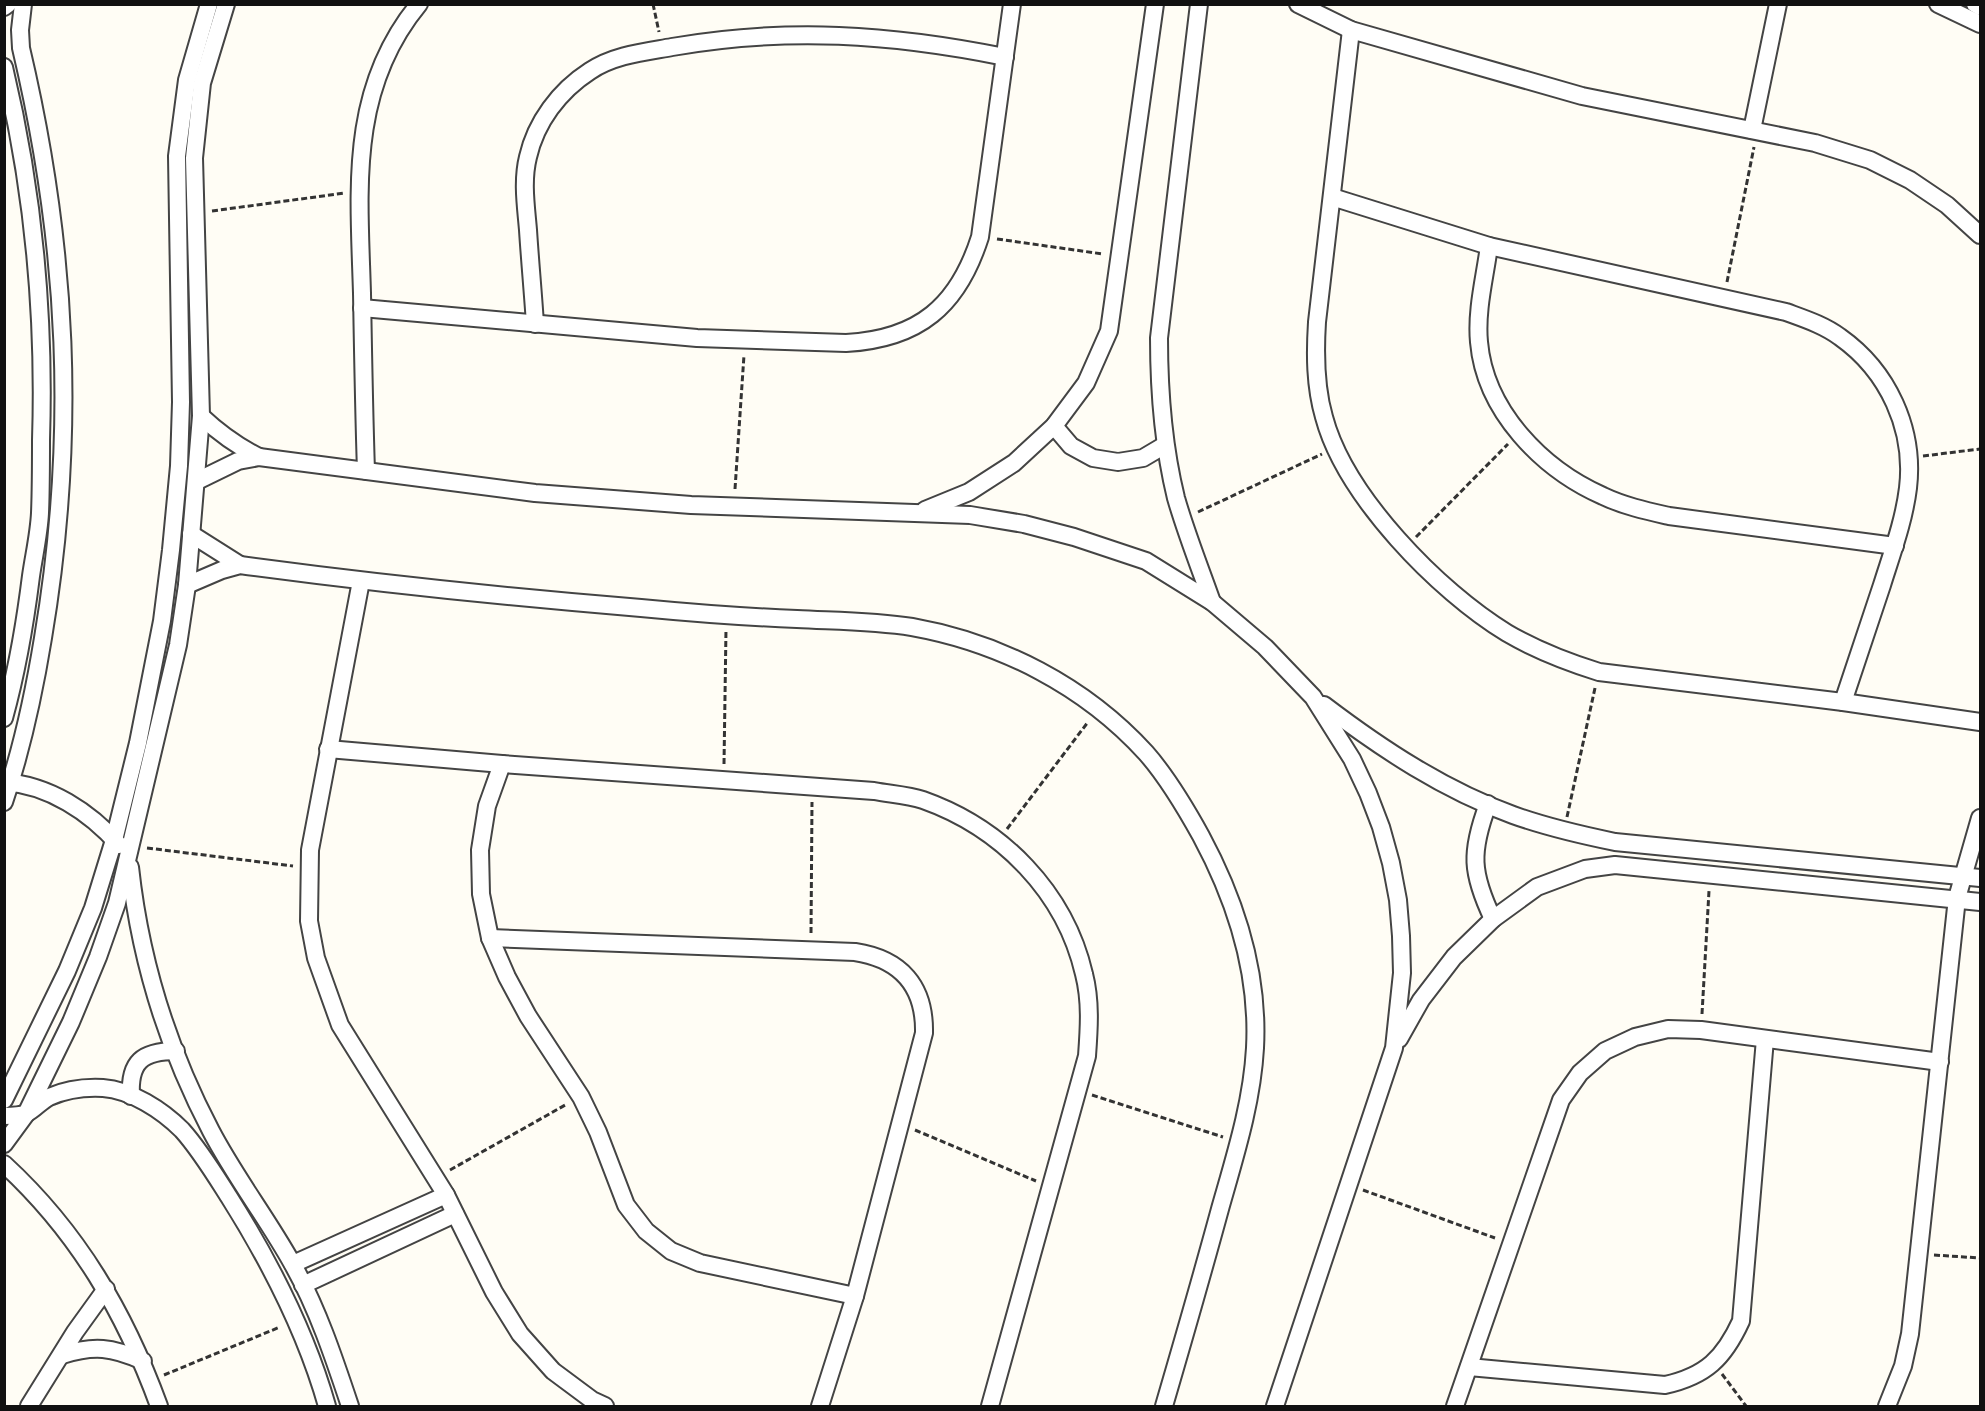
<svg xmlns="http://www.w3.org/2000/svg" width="1985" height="1411" font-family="Georgia,serif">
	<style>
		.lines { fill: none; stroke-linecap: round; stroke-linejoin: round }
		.minor-casing { stroke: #444; stroke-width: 20 }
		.path { stroke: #333; stroke-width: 3; stroke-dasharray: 6 3; stroke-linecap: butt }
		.minor { stroke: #fff; stroke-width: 16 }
	</style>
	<rect width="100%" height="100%" fill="#fffdf5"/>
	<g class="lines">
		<defs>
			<g id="minor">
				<path d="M1199 4 1159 338C1159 392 1163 445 1176 498 1186 533 1200 568 1212 602"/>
				<path d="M1298 4 1351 30 1582 96 1815 143 1870 160 1910 180 1947 205 1980 235"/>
				<path d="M1938 4 1980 24"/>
				<path d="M1975 4 1980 7"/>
				<path d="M4 7 8 4"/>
				<path d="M1351 30 1317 322C1315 354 1315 386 1324 417 1345 496 1438 591 1507 633 1536 650 1567 662 1599 672L1843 702 1980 722"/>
				<path d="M4 67C34 192 45 313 41 440 41 465 41 489 40 513 39 534 34 555 31 576 25 624 17 671 4 718"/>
				<path d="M1752 130 1778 4"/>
				<path d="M1332 197 1489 246 1786 312C1805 319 1824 325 1840 337 1888 371 1915 429 1908 488 1904 521 1892 553 1882 585 1869 624 1856 663 1843 702"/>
				<path d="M1489 246C1485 277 1476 310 1479 342 1485 411 1542 469 1603 496 1624 506 1647 511 1669 516L1895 546"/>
				<path d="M362 308 697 338 846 343C919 339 958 306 980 237L1012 4"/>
				<path d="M535 324C533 293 530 261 528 230 526 206 522 181 528 157 536 122 559 91 590 71 614 55 644 52 672 47 787 27 891 34 1005 57"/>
				<path d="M201 416C219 433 237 446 259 457"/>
				<path d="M1054 426 1071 446 1093 458 1118 462 1143 458 1165 445"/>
				<path d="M366 471C364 412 363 352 362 293 359 190 348 90 419 4"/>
				<path d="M197 481 238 461 259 457 535 493 691 505 970 515 1024 524 1074 537 1146 561 1212 602 1265 647 1313 697 1352 759 1368 793 1381 827 1391 863 1398 900 1401 936 1402 973 1394 1048 1275 1406"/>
				<path d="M925 510 969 492 1014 463 1054 426 1086 383 1109 331 1155 4"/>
				<path d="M191 534 240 565"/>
				<path d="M361 581 310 850 309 921 316 958 340 1025 446 1195 494 1292 520 1334 553 1371 592 1400 605 1406"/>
				<path d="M187 585 222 570 240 565C373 583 507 597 641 608 693 613 745 617 797 619 835 621 874 621 912 627 1001 643 1085 686 1146 753 1168 778 1185 807 1201 836 1236 901 1259 973 1255 1048 1252 1103 1235 1156 1220 1209 1202 1275 1183 1341 1164 1406"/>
				<path d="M1324 705C1382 749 1444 790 1513 815 1546 827 1581 835 1615 842L1980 878"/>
				<path d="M328 749 502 764 874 791C890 794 908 795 923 800 1002 828 1065 892 1084 974 1091 1001 1089 1029 1087 1056L990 1406"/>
				<path d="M502 764 487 806 480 850 481 894 490 938 507 977 528 1016 581 1097 598 1132 626 1205 646 1231 671 1251 700 1263 855 1296"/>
				<path d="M4 782C49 785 90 812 119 845"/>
				<path d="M4 802C22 749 34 693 43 638 77 436 68 247 21 48L20 30 23 4"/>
				<path d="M1488 804C1470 852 1471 873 1493 919"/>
				<path d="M130 867C140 959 168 1049 211 1131 235 1177 267 1218 292 1263 317 1307 334 1358 350 1406"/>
				<path d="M490 938 855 952C901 959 925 986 924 1033L855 1296 820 1406"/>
				<path d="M1399 1039 1421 1000 1454 957 1493 919 1537 887 1585 869 1615 865 1980 902"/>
				<path d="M131 1096C129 1062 142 1051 176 1051"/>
				<path d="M4 1100 67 971 93 908 114 840 138 743 162 621 171 550 179 466 181 402 177 156 187 80 209 4"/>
				<path d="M4 1116C11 1116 21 1116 27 1113 35 1109 41 1101 49 1097 65 1090 85 1087 103 1088 131 1090 162 1110 182 1130 200 1150 215 1175 229 1197 270 1262 306 1332 327 1406"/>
				<path d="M4 1144 26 1114 71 1022 98 957 117 903 178 645 187 585 201 416 194 158 202 83 226 4"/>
				<path d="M4 1164C78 1232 125 1313 159 1406"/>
				<path d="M293 1264 446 1195"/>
				<path d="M303 1285 455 1214"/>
				<path d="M62 1355C94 1345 112 1347 143 1361"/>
				<path d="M1469 1367 1665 1385C1706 1376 1724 1358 1741 1321L1765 1039"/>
				<path d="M29 1406 75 1332 106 1289"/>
				<path d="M1455 1406 1561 1100 1580 1073 1605 1051 1635 1037 1668 1029 1701 1030 1940 1062"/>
				<path d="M1887 1406 1903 1366 1910 1334 1957 898 1980 818"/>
			</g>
		</defs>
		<use href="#minor" class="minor-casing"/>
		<g class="path">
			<path d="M653 4 659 32"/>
			<path d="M212 211 345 193"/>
			<path d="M997 239 1103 254"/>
			<path d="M1727 282 1754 147"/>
			<path d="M1923 456 1980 449"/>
			<path d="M735 489 744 355"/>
			<path d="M1198 512 1322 454"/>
			<path d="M1416 537 1508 444"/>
			<path d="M724 764 726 629"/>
			<path d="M1567 817 1595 688"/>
			<path d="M1007 829 1088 722"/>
			<path d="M147 848 293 866"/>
			<path d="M811 933 812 802"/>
			<path d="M1702 1014 1709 891"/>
			<path d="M1092 1095 1223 1137"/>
			<path d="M915 1130 1036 1181"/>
			<path d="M450 1170 567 1104"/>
			<path d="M1363 1190 1495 1238"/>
			<path d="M1934 1255 1980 1258"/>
			<path d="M1722 1374 1746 1406"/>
			<path d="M164 1375 280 1327"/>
		</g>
		<use href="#minor" class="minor"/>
	</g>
	<rect width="1985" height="1411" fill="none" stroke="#111111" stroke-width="12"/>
</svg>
